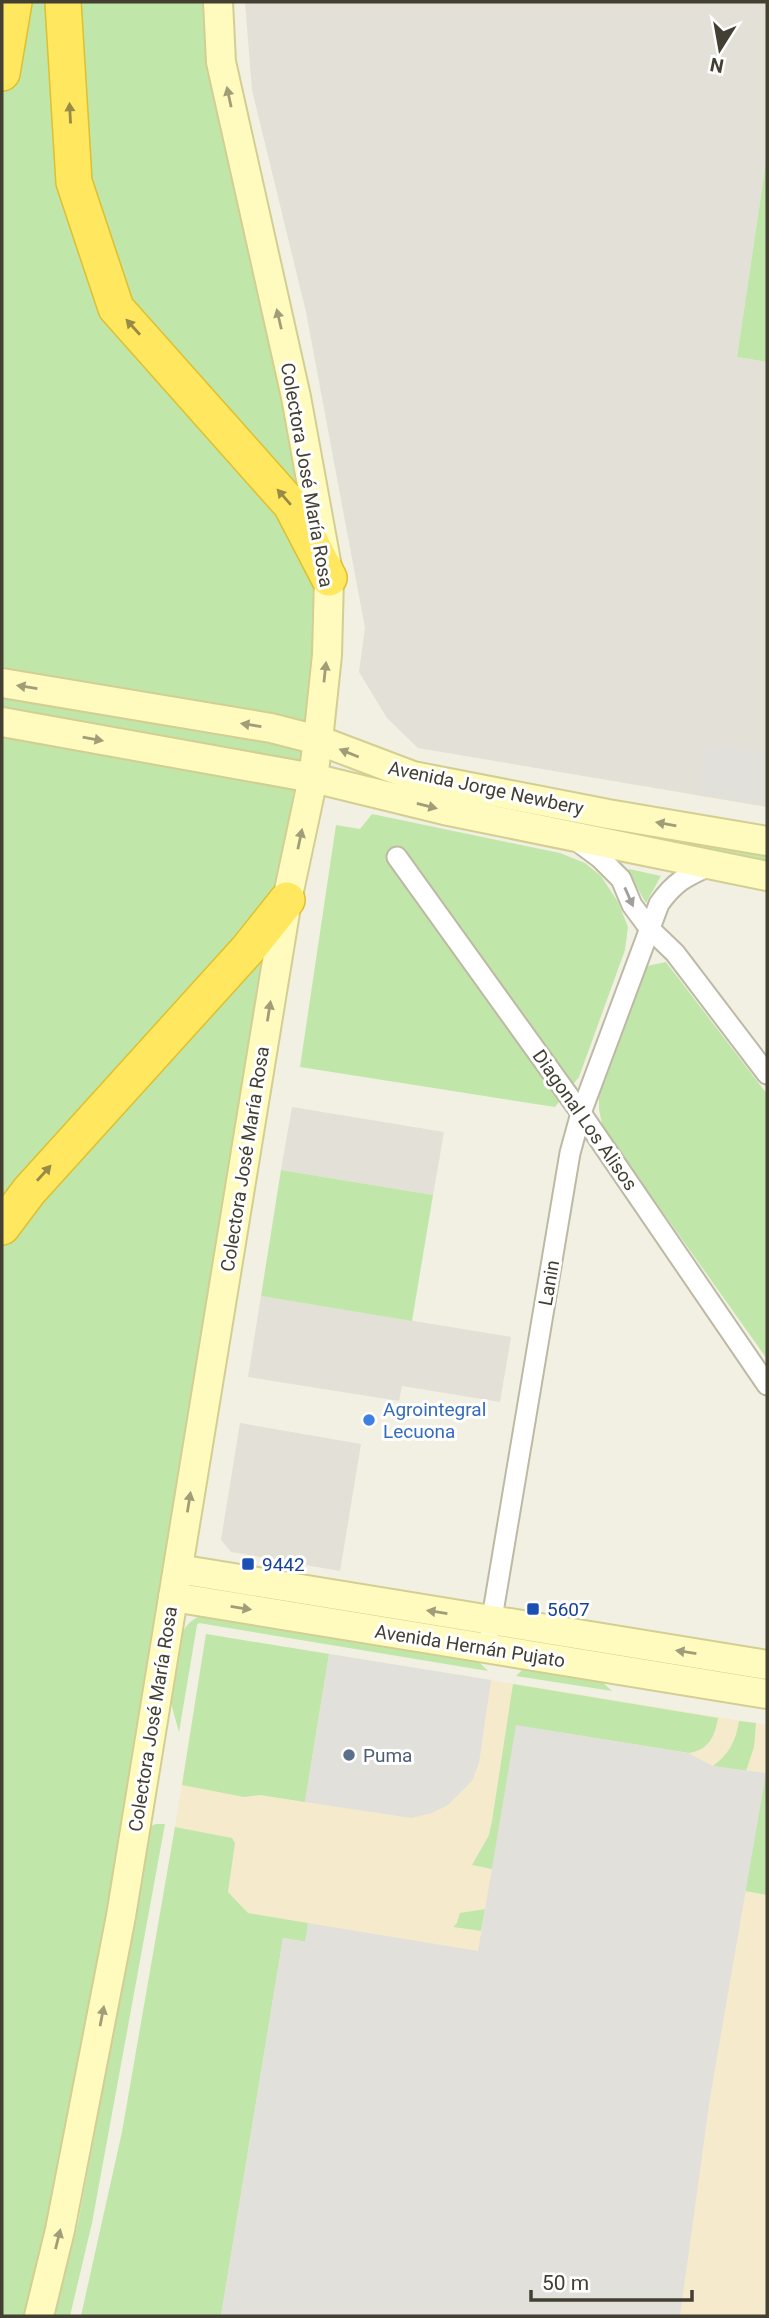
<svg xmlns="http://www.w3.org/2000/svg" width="769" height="2318" font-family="Roboto,sans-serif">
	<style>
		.commercial { fill: #f5ebcc }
		.industrial { fill: #e3e0d7 }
		.green { fill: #c0e7a9 }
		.parking { fill: #e1e0db }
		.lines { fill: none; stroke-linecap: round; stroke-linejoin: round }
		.street-casing { stroke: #bdb9a5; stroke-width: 23 }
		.secondary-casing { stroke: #d3ce91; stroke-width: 32 }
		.highway-casing { stroke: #dfbf2e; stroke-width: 38 }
		.street { stroke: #fff; stroke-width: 19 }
		.secondary { stroke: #fffbbe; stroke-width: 28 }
		.highway { stroke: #ffe85f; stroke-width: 35 }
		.oneway { fill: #a19d78 }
		.oneway2 { fill: #988b47 }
		.oneway3 { fill: #a19f99 }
		.shop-dot { fill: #3f7fe0; stroke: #fff; stroke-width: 2.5 }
		.transit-dot { fill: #1a4fb4; stroke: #fff; stroke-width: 2.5 }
		.service-dot { fill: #5c6f8a; stroke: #fff; stroke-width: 2.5 }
		.labels { text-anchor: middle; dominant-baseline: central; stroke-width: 6; stroke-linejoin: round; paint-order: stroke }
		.street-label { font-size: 19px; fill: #433f33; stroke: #fff }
		.shop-label { font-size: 19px; fill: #366cbe; stroke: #fff; text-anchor: start }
		.transit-label { font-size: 19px; fill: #164399; stroke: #fff; text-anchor: start }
		.service-label { font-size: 19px; fill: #4e5e75; stroke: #fff; text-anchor: start }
	</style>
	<rect width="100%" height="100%" fill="#f1f0e2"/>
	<path class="commercial" d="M206 1634 767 1725V2316H81L122 2132 162 1907Z"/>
	<g class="industrial">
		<path d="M245 2H767V155L737 357 767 362V807L418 748 387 718 359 672 365 628 306 312 252 90Z"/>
		<path d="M292 1107 444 1132 433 1195 281 1170Z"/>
		<path d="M261 1296 511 1337 500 1402 402 1386 399 1401 248 1377Z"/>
		<path d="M240 1423 361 1444 340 1571 231 1552 221 1540Z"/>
	</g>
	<g class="green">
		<path d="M2 2H218L296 397 327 655 39 2316H2Z"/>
		<path d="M767 155V362L737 357Z"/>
		<path d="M378 772 767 851V864L376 783Z"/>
		<path d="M372 814 560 853 585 863 601 876 618 902 628 927 625 950 579 1077 555 1107 300 1067 336 825 360 829Z"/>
		<path d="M629 869 661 876 646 903 627 870Z"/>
		<path d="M666 962 767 1094V1359L603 1128 599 1110V1091L647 966Z"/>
		<path d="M281 1170 433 1195 412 1321 261 1296Z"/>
		<path d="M204 1614 476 1659 488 1671 199 1623 197 1625 179 1732 171 1703 182 1634C186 1624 194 1618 204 1614Z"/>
		<path d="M206 1634 329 1654 305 1802 260 1795 244 1797 182 1785Z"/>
		<path d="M534 1667 600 1680 612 1691 516 1676 523 1669Z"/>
		<path d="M513 1684 718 1718C715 1736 709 1750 689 1753L545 1730 498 1866 492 1869 472 1865 489 1835 492 1821Z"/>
		<path d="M739 1721 756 1723 754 1747 746 1771 713 1766C729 1754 736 1741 739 1721Z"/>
		<path d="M767 1765V1895L745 1891Z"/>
		<path d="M156 1824H165L92 2223 70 2316H54L78 2223 151 1826Z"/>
		<path d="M175 1827 232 1838 235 1843 228 1892 248 1913 308 1923 306 1942 283 1938 221 2316H81L122 2132Z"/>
		<path d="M485 1909 481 1931 453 1927 457 1923 460 1913Z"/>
	</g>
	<g class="parking">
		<path d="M707 744 767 753V802L699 792Z"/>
		<path d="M329 1654 491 1680 479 1763 472 1781 448 1805 432 1813 411 1818 305 1802Z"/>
		<path d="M516 1725 688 1753 713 1766 766 1773 710 2098 680 2316H221L283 1938 305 1942 308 1923 478 1951Z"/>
	</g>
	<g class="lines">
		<defs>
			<g id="street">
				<path d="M577 841 600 858 621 879 632 905 649 928 675 953 767 1074"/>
				<path d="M397 857 581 1113 767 1385"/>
				<path d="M490 1630 570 1153 581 1113 659 904C675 881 687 876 711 865"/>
			</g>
			<g id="secondary">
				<path d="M2 683 271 728 318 740 413 776 608 814 767 841"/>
				<path d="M2 722 313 778 444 810 767 876"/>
				<path d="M178 1569 767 1665"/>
				<path d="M173 1597 767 1694"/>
				<path d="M39 2316 60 2230 121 1916 287 900 313 778 318 740 327 655 329 578 296 397 221 62 218 2"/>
			</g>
			<g id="highway">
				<path d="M63 2 74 182 116 308 291 505 329 578"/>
				<path d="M2 73 14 2"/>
				<path d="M2 1227 29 1191 248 949 287 900"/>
			</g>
		</defs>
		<use href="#street" class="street-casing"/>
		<use href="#secondary" class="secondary-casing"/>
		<use href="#highway" class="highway-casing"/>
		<use href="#street" class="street"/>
		<use href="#secondary" class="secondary"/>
		<use href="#highway" class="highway"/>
	</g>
	<defs><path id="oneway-solid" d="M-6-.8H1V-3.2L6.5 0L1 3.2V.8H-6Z" transform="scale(1.75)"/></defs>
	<g class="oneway">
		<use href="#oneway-solid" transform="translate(229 97) rotate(-102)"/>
		<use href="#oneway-solid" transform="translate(279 319) rotate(-103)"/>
		<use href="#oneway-solid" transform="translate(325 672) rotate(-84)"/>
		<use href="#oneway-solid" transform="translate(27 687) rotate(-171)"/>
		<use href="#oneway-solid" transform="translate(251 725) rotate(-171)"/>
		<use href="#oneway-solid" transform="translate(93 739) rotate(10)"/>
		<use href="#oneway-solid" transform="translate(349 753) rotate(-158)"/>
		<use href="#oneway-solid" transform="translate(427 806) rotate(14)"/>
		<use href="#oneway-solid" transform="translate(666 824) rotate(-170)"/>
		<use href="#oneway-solid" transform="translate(300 839) rotate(-78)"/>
		<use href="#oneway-solid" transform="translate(269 1011) rotate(-81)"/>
		<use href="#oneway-solid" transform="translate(189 1502) rotate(-81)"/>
		<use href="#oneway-solid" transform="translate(241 1608) rotate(9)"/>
		<use href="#oneway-solid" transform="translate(437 1612) rotate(-171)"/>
		<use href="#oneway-solid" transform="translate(686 1652) rotate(-171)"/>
		<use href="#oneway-solid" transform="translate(102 2016) rotate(-79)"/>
		<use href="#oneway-solid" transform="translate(58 2239) rotate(-76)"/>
	</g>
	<g class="oneway2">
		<use href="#oneway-solid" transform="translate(70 113) rotate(-93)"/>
		<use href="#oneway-solid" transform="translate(133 327) rotate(-132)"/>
		<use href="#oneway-solid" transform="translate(284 497) rotate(-131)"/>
		<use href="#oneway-solid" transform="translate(44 1173) rotate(-48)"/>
	</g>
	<use class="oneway3" href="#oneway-solid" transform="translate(629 897) rotate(66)"/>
	<circle class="shop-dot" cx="369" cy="1420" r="7"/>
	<g class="transit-dot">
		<rect x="241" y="1557" width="14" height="14" rx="3.5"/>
		<rect x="526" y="1602" width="14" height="14" rx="3.5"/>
	</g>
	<circle class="service-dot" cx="349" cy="1755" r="7"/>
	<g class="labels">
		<g class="street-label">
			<text transform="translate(307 475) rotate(80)">Colectora José María Rosa</text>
			<text transform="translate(486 788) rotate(12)">Avenida Jorge Newbery</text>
			<text transform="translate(585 1120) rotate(55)">Diagonal Los Alisos</text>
			<text transform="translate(245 1159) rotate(-81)">Colectora José María Rosa</text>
			<text transform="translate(549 1283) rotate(-80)">Lanin</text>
			<text transform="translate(470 1646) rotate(9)">Avenida Hernán Pujato</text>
			<text transform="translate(153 1719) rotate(-81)">Colectora José María Rosa</text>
		</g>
		<g class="shop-label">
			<text x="383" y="1409">Agrointegral<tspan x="383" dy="22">Lecuona</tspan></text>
		</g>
		<g class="transit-label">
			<text x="262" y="1564">9442</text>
			<text x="547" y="1609">5607</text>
		</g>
		<g class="service-label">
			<text x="363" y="1755">Puma</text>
		</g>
	</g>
	<rect width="769" height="2318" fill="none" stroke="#433f33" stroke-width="7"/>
	<g transform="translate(720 49) rotate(191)" stroke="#ffffff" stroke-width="5" paint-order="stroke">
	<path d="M0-5L12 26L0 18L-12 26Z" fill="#433f33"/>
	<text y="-10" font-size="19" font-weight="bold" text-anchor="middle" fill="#433f33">N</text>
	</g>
	<path d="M531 2290v10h161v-10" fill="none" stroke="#433f33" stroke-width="3.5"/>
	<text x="542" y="2290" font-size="21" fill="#433f33" stroke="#ffffff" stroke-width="5" paint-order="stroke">50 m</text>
</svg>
